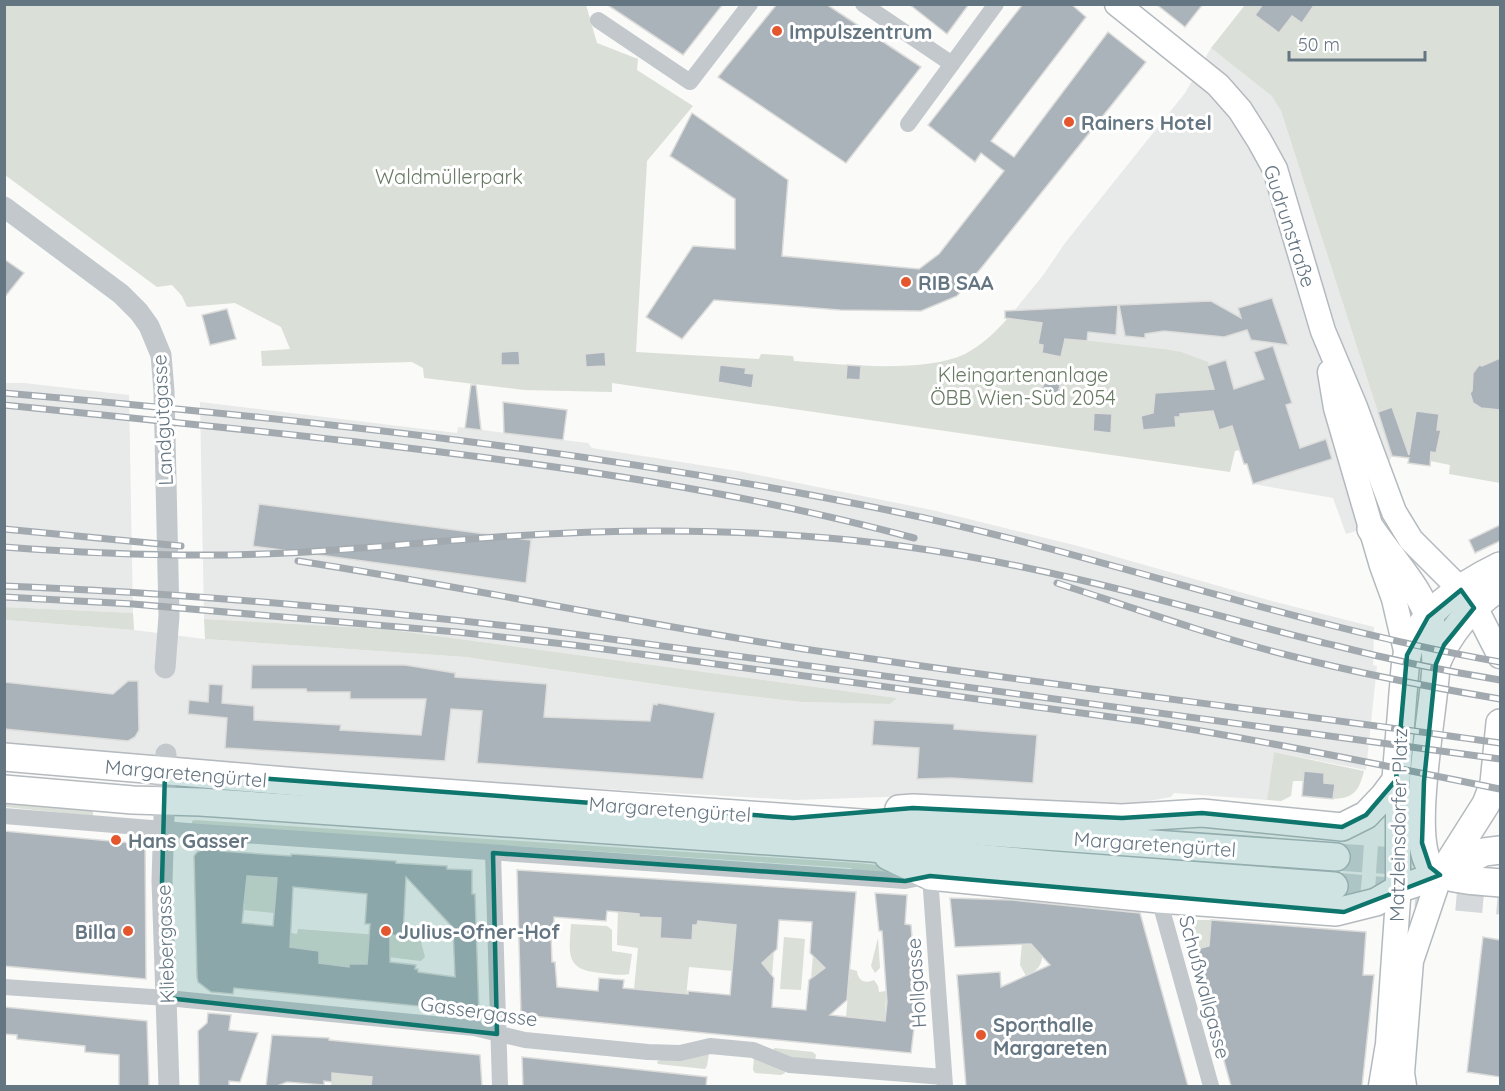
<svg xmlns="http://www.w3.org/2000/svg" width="1505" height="1091" font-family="Quicksand,sans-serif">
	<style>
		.built { fill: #e8e9e9 }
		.green { fill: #dadfd7 }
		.building { fill: #aab3b9; stroke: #dcdcda; stroke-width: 1.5; fill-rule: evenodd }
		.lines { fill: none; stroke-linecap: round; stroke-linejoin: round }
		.primary-tunnel { stroke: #d5d9db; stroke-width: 27; stroke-dasharray: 27 14; stroke-linecap: butt }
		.secondary-casing { stroke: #b3babf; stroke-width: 27 }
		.primary-casing { stroke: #b5babe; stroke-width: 30 }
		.minor { stroke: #c3c8cc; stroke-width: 16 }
		.tertiary { stroke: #c3c8cc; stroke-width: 21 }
		.secondary { stroke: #fff; stroke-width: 24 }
		.primary { stroke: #fff; stroke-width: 27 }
		.rail-casing { stroke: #a2aab0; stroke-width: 7 }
		.rail { stroke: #fff; stroke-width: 4.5; stroke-dasharray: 14; stroke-linecap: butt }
		.marked { fill: #0f766e; fill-opacity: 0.2; stroke: #0f766e; stroke-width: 4.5; stroke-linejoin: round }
		.poi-dot { fill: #e4572e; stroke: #fff; stroke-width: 2 }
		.labels { text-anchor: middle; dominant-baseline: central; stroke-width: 6; stroke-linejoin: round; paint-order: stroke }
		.poi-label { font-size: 20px; font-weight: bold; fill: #657683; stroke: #fff; text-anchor: start }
		.park-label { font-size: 20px; fill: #687a64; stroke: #fff }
		.street-label { font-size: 20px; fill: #657683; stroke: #fff }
	</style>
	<rect width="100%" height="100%" fill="#fafaf8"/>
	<g class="built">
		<path d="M1211 48 1273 96 1281 111 1392 456 1356 531 1346 534 1333 498 1253 484 1247 464H1244L1221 393 1215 394 1207 366 1164 349 1055 337 1011 319 1014 311 1044 274 1065 243 1185 93Z"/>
		<path d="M5 383H24L129 395 133 613 5 607Z"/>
		<path d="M200 402 457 433 458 427 563 440 588 443 592 448 738 471 932 510 1078 546 1268 600 1374 627 1373 665 1377 666 1366 770 1274 752 1267 800 1174 793 1171 797 1126 805 941 795 796 800 375 776 5 745 4 620 134 630 205 639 465 657 697 690 801 702 890 704 897 698 385 629 204 619Z"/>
	</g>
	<g class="green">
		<path d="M5 5H586L597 43 638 59 637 70 693 106 647 161 636 352 759 359 761 354 793 356 794 361C840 364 923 374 965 354 984 344 997 330 1011 315V319L1057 325 1056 337 1164 349 1181 352 1208 362 1209 365 1207 366 1215 394 1221 393 1240 450 1235 451 1230 472 612 383V392L524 390 424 378 423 368 412 362 262 366 261 351 290 349 281 327 235 303 187 307 182 296 172 285 157 287 5 175Z"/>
		<path d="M1245 5H1500V483L1449 474 1450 465 1430 461V466L1408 463 1409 458 1392 456 1281 111 1272 96 1211 48Z"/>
		<path d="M5 607 133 613 134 630 5 620Z"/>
		<path d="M204 619 385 629 897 698 890 704 801 702 697 690 465 657 205 639Z"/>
		<path d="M1274 752 1364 771C1359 790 1355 798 1333 799L1335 784 1324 783V773L1305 771 1304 781H1293L1291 796 1281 801 1267 800Z"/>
		<path d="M4 801 93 809V816L5 807Z"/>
		<path d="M195 820 858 863 887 866 906 872 856 873 851 868 195 825 192 824V821Z"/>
		<path d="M956 841 1334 867 1333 876 1050 854Z"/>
		<path d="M247 876 281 879 276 895 274 913 244 910Z"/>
		<path d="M618 908 639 914V917H644L662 908 660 938 692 939 693 925H697L698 921 737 916 733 971 689 967 686 998 680 993 634 989 638 948 617 945Z"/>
		<path d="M1189 920H1211L1209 946 1193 950 1186 923Z"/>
		<path d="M571 924 607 926 612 930V951L632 954 629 974C621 976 610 974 601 973 565 970 569 955 571 924Z"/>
		<path d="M298 929 420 938 425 957 421 961 388 957 366 966V964L359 963 358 965 349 964V967L339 965 338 967 318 965 319 951 310 950 288 961 291 933 297 934Z"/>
		<path d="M784 937 805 939 801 990 780 989Z"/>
		<path d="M878 938 880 968 875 973 871 966Z"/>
		<path d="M1022 943 1034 944 1037 951H1043C1042 965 1039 970 1026 976L1020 965Z"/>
		<path d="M774 951 772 975 770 973 753 972Z"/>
		<path d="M813 955 835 963 811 979Z"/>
		<path d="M850 969 857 971C858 981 865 984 874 980L878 986 879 992 886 991 885 1023 881 1020 846 1017Z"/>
		<path d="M774 1048 813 1052 816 1055 815 1061 811 1063 773 1053Z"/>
		<path d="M709 1053 707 1066 705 1069 658 1064 657 1062 662 1058Z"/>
		<path d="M754 1057 785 1069V1073L781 1075 755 1073 753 1070Z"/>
		<path d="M332 1073 372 1077 371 1086H331Z"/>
	</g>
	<g class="building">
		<path d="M606 4H723L683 55Z"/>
		<path d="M777 4H826L921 67 846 163 718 77Z"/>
		<path d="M909 4H969L947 34Z"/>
		<path d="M1023 4H1071L1086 17 991 141 1014 157 1108 32 1146 62 982 267 957 296 921 311 840 310 714 300 682 339 646 317 693 246 735 249V199L670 156 692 113 788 180 782 256 919 269 939 254 1004 171 981 153 975 162 928 125Z"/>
		<path d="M1156 4H1203L1185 27Z"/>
		<path d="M1263 4H1315L1302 23 1292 16 1279 33 1255 15Z"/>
		<path d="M4 259 24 273 4 298Z"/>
		<path d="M1272 298 1288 345 1251 340 1247 330 1224 337 1164 331 1145 334V338L1125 336 1119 305 1211 301 1241 318 1238 308Z"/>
		<path d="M1118 305 1116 335 1088 332 1087 341 1065 339 1061 357 1042 353 1043 345 1038 344 1042 323 1005 318V311Z"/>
		<path d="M227 309 236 339 210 345 202 315Z"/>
		<path d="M1273 346 1292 403 1286 405 1300 448 1326 439 1332 459 1253 484 1247 464H1244L1232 426 1219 430 1213 411 1180 414V417H1175L1176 427 1143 430 1141 416 1153 413 1155 393 1214 389 1207 366 1226 360 1234 389 1264 379 1254 352Z"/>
		<path d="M519 351 520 365H501V352Z"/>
		<path d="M605 352 606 366 586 367 585 354Z"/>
		<path d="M1500 358V410L1481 408 1473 403 1470 393 1472 391 1473 373 1479 365 1482 366Z"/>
		<path d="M720 365 746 368 745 373 754 374 752 388 718 382Z"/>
		<path d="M847 365 861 366 860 380 846 379Z"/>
		<path d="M1046 376 1061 381 1058 394 1042 390Z"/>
		<path d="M471 385H476L481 430 465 428Z"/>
		<path d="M503 402 567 410 563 440 504 433Z"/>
		<path d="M1392 407 1409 455 1416 411 1439 414 1437 430H1441L1436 453 1431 452 1430 466 1408 463 1409 458 1392 456 1378 412Z"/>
		<path d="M1094 413 1112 414 1111 433 1093 431Z"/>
		<path d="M259 504 531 540 526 583 253 546Z"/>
		<path d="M1500 525V541L1475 553 1469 540Z"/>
		<path d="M252 665H405L455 673V677L547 684 544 717 650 721 653 704 657 705 658 703 715 713 703 779 477 763 482 711 451 709 445 761 225 748 227 718 188 714 189 700 208 702 209 684 223 685 222 703 254 706V720L341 725 340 730 421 735 426 699H350V692H307L306 689H251Z"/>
		<path d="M128 681H138L139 730 135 737 128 741 4 729V682L113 694Z"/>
		<path d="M874 720 954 724V729L1037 735 1033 783 951 778 917 779 919 748 872 745Z"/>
		<path d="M1304 771 1324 773V783L1335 784 1333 799 1302 796Z"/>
		<path d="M4 831 131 843V837L145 838 146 979 4 966Z"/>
		<path d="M207 843 220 844V851L291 856V854L396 861V863L447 866V869L472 870V894H475L479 1012 234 988 233 994 211 992 198 982 197 977 194 856 197 852 206 848ZM247 876 277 878 273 926 242 923ZM406 877 456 931 453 930 455 977 418 972V969H415L416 965 390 962V935L403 936ZM293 887 367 894 365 924H370L367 964H349V967L319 963V951L290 947Z"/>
		<path d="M517 870 856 892 847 1000 830 1015 885 1021 887 1002 882 931H879L875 893 907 895 905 924 911 925 917 1003 911 1053 521 1015ZM607 911 639 914V917L661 918 660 938 692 940 693 925H697L698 921 736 925 730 995 688 991V994L623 988 624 980 599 978 598 991 557 987 555 962H552L551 935 554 934V917L606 921ZM779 920 812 922 810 953 825 968 809 980 806 1010 772 1007 774 978 762 963 777 949Z"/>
		<path d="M950 898 1012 900 1140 913 1188 1086H966L957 975 1000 972 1001 987 1050 965 1031 944 955 947Z"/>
		<path d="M1211 920 1366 932 1363 975H1374L1362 1086H1231L1193 950 1209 946Z"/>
		<path d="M1483 937 1500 940V1077L1467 1072Z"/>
		<path d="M4 1007 147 1021 149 1086H119V1055L85 1052V1046L17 1039V1035L4 1034Z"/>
		<path d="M208 1013 231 1015 229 1030 258 1033 240 1082 229 1081V1086H199L198 1031 207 1023Z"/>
		<path d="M272 1035 329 1038V1040L480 1055 482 1086H371L372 1077 332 1073V1082L324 1081V1085L287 1082 277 1086H266Z"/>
		<path d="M522 1057 707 1077 706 1086H523Z"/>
	</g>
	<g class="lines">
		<g class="primary-tunnel">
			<path d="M1336 857 1500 868"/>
			<path d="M1334 886 1500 901"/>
		</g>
		<defs>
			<g id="secondary">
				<path d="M1117 4 1218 85 1240 110 1259 140 1275 169 1323 331 1355 407 1394 512 1411 540 1461 590 1478 613 1500 656"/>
				<path d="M1330 372 1336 408 1382 566 1394 599 1407 655"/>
				<path d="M1381 1086 1388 1044 1398 899V798L1396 780"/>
				<path d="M1404 1086 1402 1073 1411 961 1440 875"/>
			</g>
			<g id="primary">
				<path d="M1371 529C1391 559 1428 597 1433 633 1435 644 1436 655 1436 665 1435 704 1407 841 1431 867 1443 881 1482 881 1500 883"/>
				<path d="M1436 664C1449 632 1472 606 1500 587"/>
				<path d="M4 757 346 786 1336 857"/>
				<path d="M4 789 133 800 200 802 872 848 1052 865 1334 886"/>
				<path d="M899 809 913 808 1122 818 1202 813 1342 827 1366 815 1384 796 1396 780C1398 751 1401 722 1403 693 1405 676 1404 658 1411 643 1427 607 1467 582 1500 566"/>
				<path d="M888 856 930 876 1159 899 1336 912 1376 902 1398 889 1440 875 1484 852 1500 850"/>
				<path d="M1441 875 1486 804 1494 783 1500 723"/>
			</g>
		</defs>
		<use href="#secondary" class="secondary-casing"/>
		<use href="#primary" class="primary-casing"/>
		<g class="minor">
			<path d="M863 4 952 64"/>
			<path d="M598 20 690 82 750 4"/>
			<path d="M908 124 996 4"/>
			<path d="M4 816 200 832 905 881 930 876 945 1086"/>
			<path d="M493 853 500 1086"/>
			<path d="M1159 899 1211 1086"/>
			<path d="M4 987 167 998 474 1028 525 1040 648 1052 680 1053 710 1046 753 1050 790 1065 944 1077"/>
		</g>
		<g class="tertiary">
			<path d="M4 207 121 294 139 312 149 326 161 355 164 391 169 616 165 668"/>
			<path d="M166 754 162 881 169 1086"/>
		</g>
		<use href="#secondary" class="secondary"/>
		<use href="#primary" class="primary"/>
		<defs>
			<g id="rail">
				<path d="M4 393C301 419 600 451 892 511 1096 553 1294 626 1500 662"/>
				<path d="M4 405C133 418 262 431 391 446 569 467 739 491 914 538"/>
				<path d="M4 529 181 546"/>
				<path d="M4 547C98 554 192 558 286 553 351 550 417 543 483 538 589 530 695 528 802 536 893 542 983 557 1072 578 1161 598 1248 625 1337 646 1391 660 1445 671 1500 680"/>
				<path d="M298 561C467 587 635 623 804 649 1035 684 1269 710 1500 743"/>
				<path d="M1057 583C1133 608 1209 635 1287 655 1357 673 1429 687 1500 699"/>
				<path d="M4 586C187 593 370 610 551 631L1500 759"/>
				<path d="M4 597 133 604 457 632 573 645 1141 721C1261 740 1381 765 1500 789"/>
			</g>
		</defs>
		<use href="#rail" class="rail-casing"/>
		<use href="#rail" class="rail"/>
	</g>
	<path class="marked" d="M1461 590 1474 608 1444 645 1436 664 1424 781 1422 843 1430 867 1440 875 1344 912 930 876 905 881 493 853 497 1034 167 998 162 881 165 771 793 818 913 808 1122 818 1202 813 1342 827 1366 815 1396 780 1407 655 1428 617Z"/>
	<g class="poi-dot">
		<circle cx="777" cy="31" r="6"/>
		<circle cx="1069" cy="122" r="6"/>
		<circle cx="906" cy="282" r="6"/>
		<circle cx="116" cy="840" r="6"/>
		<circle cx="128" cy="931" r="6"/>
		<circle cx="386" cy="931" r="6"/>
		<circle cx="981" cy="1035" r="6"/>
	</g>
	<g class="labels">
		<g class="poi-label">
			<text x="789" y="31">Impulszentrum</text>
			<text x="1081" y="122">Rainers Hotel</text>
			<text x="918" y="282">RIB SAA</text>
			<text x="128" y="840">Hans Gasser</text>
			<text x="116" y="931" text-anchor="end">Billa</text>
			<text x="398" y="931">Julius-Ofner-Hof</text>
			<text x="993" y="1024">Sporthalle<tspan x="993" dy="23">Margareten</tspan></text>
		</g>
		<g class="park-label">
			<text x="449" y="176">Waldmüllerpark</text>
			<text x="1023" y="374">Kleingartenanlage<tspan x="1023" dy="23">ÖBB Wien-Süd 2054</tspan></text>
		</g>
		<g class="street-label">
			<text transform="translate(1290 226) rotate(72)">Gudrunstraße</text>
			<text transform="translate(162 420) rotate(-93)">Landgutgasse</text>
			<text transform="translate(186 773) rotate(5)">Margaretengürtel</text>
			<text transform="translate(670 809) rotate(4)">Margaretengürtel</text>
			<text transform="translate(1398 825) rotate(-89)">Matzleinsdorfer Platz</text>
			<text transform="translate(1155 844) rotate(4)">Margaretengürtel</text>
			<text transform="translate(165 944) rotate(-92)">Kliebergasse</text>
			<text transform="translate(916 983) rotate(-94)">Hollgasse</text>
			<text transform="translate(1205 987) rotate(75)">Schußwallgasse</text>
			<text transform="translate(479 1011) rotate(8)">Gassergasse</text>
		</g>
	</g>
	<rect width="1505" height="1091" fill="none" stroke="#657683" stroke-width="12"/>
	<path d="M1289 51v9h136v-9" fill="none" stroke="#657683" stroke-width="3"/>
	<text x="1298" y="51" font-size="18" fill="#657683" stroke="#ffffff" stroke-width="4.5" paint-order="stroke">50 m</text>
</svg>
